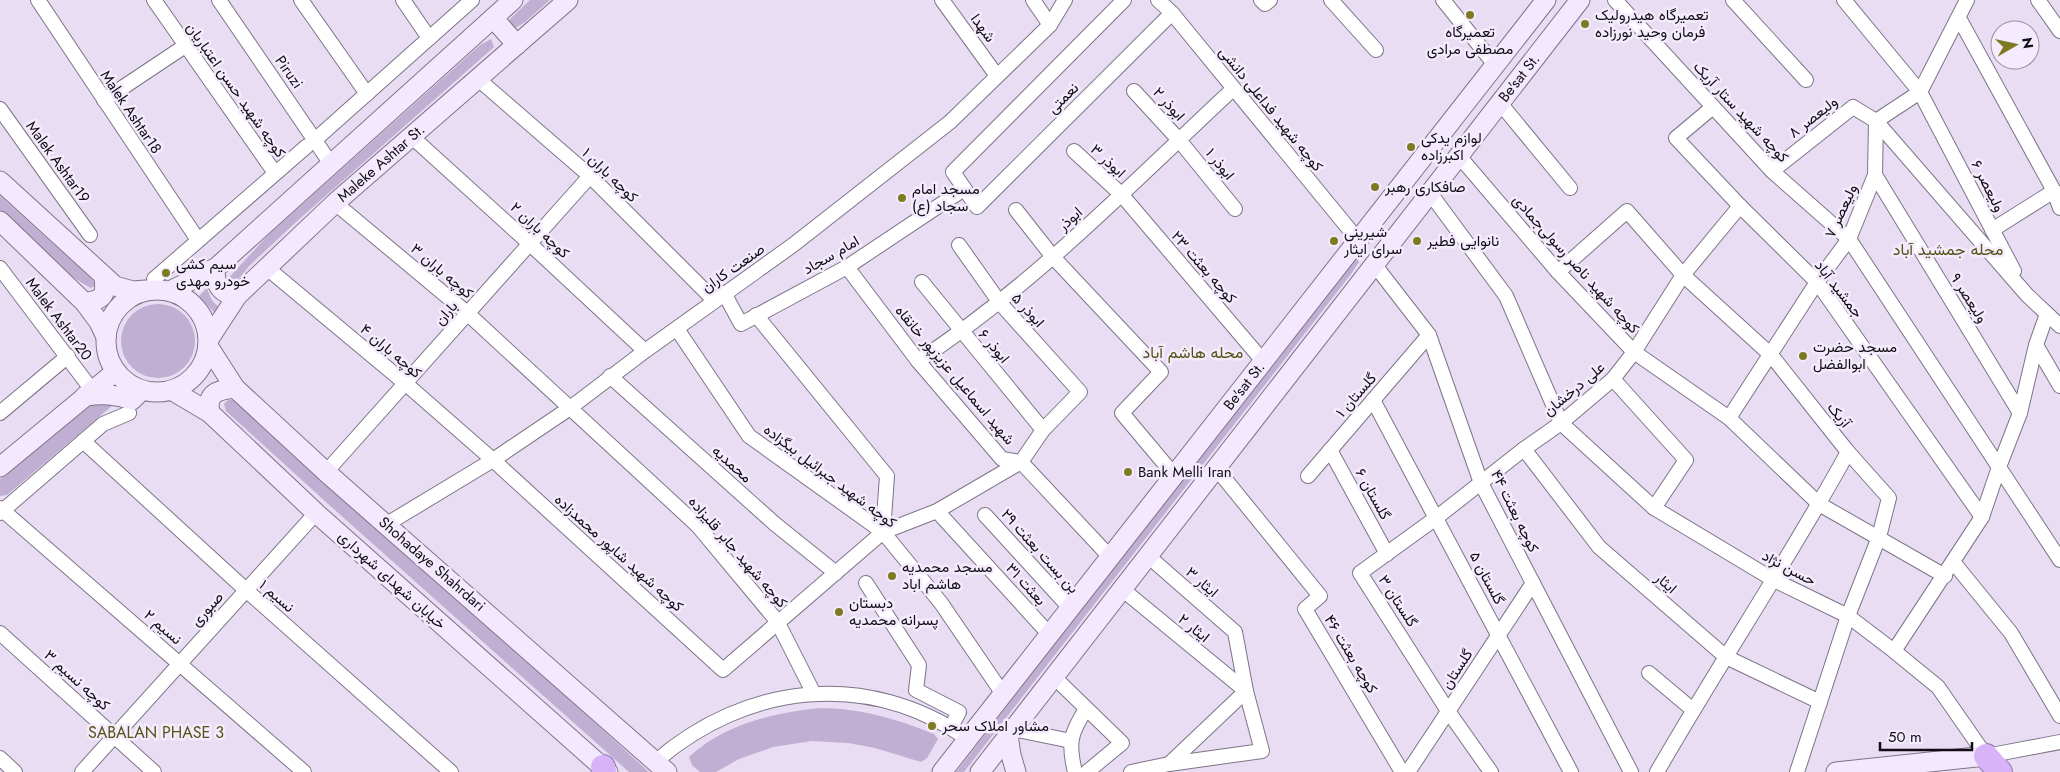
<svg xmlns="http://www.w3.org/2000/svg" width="2060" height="772" font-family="Jost,Vazirmatn,sans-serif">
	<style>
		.green { fill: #c1afd3 }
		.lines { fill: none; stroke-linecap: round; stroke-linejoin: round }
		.street-casing { stroke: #7e7487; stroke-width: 16 }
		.secondary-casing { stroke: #7e7487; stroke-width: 21 }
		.highway-casing { stroke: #9279aa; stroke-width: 26 }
		.street { stroke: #fff; stroke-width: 14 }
		.secondary { stroke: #f3e8fe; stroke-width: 19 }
		.highway { stroke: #d8b3fa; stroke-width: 24 }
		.poi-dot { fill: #7e7a21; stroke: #f4ebfd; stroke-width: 2 }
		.labels { text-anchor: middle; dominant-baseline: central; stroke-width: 5; stroke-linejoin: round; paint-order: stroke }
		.poi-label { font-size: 15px; fill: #100d14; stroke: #f4ebfd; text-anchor: start }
		.street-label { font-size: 15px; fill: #100d14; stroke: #f4ebfd }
		.neighbourhood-label { font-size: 16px; fill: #555216; stroke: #f4ebfd }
	</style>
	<rect width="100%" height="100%" fill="#e8ddf3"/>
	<g class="green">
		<path d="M530 0H550L525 22 514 29 509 25V20Z"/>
		<path d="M491 39 494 47 295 223 249 266 232 288 224 283 269 234 480 45Z"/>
		<path d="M0 196 91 278 96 285 91 288C63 275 24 232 0 210Z"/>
		<path d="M1357 259 1359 262 1351 274 964 772H956L1352 261Z"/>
		<path d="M207 288C211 299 213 305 224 309L218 317 199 296Z"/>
		<circle cx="158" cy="341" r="37"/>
		<path d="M103 398 113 405 7 495 0 496V479L84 409Z"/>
		<path d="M228 400H235L463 602 649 772H629L327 503 226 411 224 404Z"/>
		<path d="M819 708C860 708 897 719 934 734L938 739 927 758 921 762 875 748 848 743 812 741 773 747 739 759 716 772H700L692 765 689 757C724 724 773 713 819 708Z"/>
	</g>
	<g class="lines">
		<defs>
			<g id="street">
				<path d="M38 0 198 240"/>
				<path d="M154 0 275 173"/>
				<path d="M219 0 331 164"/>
				<path d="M301 0 367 94"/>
				<path d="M403 0 429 38"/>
				<path d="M942 0 997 76"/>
				<path d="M1033 0 1050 25"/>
				<path d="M1124 0 953 172 977 207 1172 13"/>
				<path d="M1158 0 1172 13 1358 240"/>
				<path d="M1261 0 1265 4 1270 0"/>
				<path d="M1331 0 1376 50"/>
				<path d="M1443 0 1495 65"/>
				<path d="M1615 0 1772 171 1849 239 2060 560"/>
				<path d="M1733 0 1806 80"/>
				<path d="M1844 0 1920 92 2014 271"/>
				<path d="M1967 0 1920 92 1876 121 2027 295 2060 326"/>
				<path d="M2038 0 2060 31"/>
				<path d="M1959 18 2054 191 2060 208"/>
				<path d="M478 79 590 176 714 300"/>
				<path d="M1134 91 1179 140 1235 209"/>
				<path d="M104 100 185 46"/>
				<path d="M1500 103 1570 188"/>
				<path d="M1713 107 1676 138 1740 206 1817 282 1982 517"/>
				<path d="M0 109 90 235"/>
				<path d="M411 136 529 243 645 351"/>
				<path d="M316 139 472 0"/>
				<path d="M1074 151 1121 194 1263 361"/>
				<path d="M1459 156 1558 272 1634 352 1729 418 1819 504 1945 576"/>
				<path d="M1875 175 2020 413"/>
				<path d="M1430 193 1506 296 1561 423 1654 508 1774 580 1848 616 1894 651 1938 687 1986 756 2060 742"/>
				<path d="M335 203 467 313 697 525 777 621 814 694"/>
				<path d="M1016 210 1053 257 1161 372 1122 413 1174 475"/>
				<path d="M1992 230 2054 191"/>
				<path d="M1374 264 1429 335 1481 483 1631 772"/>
				<path d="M847 267 918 361 1002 459 1021 462 1110 557"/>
				<path d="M0 268 92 390"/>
				<path d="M267 268 405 383 493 460 723 670 883 532 937 511 1021 462 1043 430 1080 392 1000 303 959 245"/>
				<path d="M1558 272 1627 211 1683 275 1771 355 1848 452 1889 498 1879 537 1848 616 1797 772"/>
				<path d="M154 279 307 146"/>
				<path d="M922 282 1043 430"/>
				<path d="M724 293 741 324 847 267 964 189"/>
				<path d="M756 315 887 476 883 532"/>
				<path d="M677 329 749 436 883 532 941 603 1003 694"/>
				<path d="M2036 345 2060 386"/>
				<path d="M918 361C1035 284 1132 183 1233 89"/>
				<path d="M610 376 775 524 836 573"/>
				<path d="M1613 379 1686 460 1654 508"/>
				<path d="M1373 400 1571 772"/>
				<path d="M0 413 68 356"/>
				<path d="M1729 418 1817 282 1849 239 1875 175 1876 121 1853 107 1772 171"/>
				<path d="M83 441 246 590 451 772"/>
				<path d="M1524 449 1599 547 1726 657 1820 702"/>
				<path d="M1330 450 1387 554"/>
				<path d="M1216 468 1320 596 1305 609 1402 772"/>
				<path d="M326 472 590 176"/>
				<path d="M1308 476 1429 335"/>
				<path d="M0 508 304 772"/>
				<path d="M937 511 1049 634"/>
				<path d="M0 513 103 424 129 413"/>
				<path d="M985 515 1070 608"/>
				<path d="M387 524 493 460 570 408 645 351 793 245 950 122 1050 25 1065 0"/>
				<path d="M1954 563 2011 633 2060 716"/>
				<path d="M866 583 919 665 916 690 959 712 951 727"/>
				<path d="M1122 589 1246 691 1169 764"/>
				<path d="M0 633 154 772"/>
				<path d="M1894 651 1982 517 1999 467 2020 413 2036 345 2047 314"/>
				<path d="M1649 673 1693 710"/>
				<path d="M1054 677 1122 743 1087 772"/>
				<path d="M1013 729 1071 741"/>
				<path d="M0 758 15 772"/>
				<path d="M655 762C746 683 867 669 968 739"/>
				<path d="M82 772 316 513"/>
				<path d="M1075 772C1068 743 1070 734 1086 709"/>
				<path d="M1131 772 1169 764 1262 751 1246 691 1235 632 1148 556"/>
				<path d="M1408 772 1533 583"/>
				<path d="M1491 772 1448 711 1360 573 1436 518 1524 449 1561 423 1613 379 1634 352 1683 275 1740 206"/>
				<path d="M1657 772C1719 664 1788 561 1848 452"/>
			</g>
			<g id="secondary">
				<path d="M493 18 517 45"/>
				<path d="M0 181 115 286 133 291 146 290"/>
				<path d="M0 221 85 303 99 322 106 337"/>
				<path d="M215 269C215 285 220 294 237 296"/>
				<circle cx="157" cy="341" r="51"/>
				<path d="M170 291 217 267 513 0"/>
				<path d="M85 303C104 299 106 296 104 277"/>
				<path d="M209 339 237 296 335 203 568 0"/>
				<path d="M208 346 235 388 326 472 667 772"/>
				<path d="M173 391 210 413 316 513 608 772"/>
				<path d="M85 396C102 394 116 394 132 400L141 391"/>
				<path d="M210 413C206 393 217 390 235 388"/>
				<path d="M0 467 115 372"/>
				<path d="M1008 735 1011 755 1016 772"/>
				<path d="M942 772 1546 0"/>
				<path d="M980 772 1580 0"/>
				<path d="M1836 772 1986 756"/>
			</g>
			<g id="highway">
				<path d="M1986 756 2000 772"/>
				<path d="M603 767 604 772"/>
			</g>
		</defs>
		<use href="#street" class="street-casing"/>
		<use href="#secondary" class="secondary-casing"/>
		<use href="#highway" class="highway-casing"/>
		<use href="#street" class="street"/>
		<use href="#secondary" class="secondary"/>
		<use href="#highway" class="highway"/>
	</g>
	<g class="poi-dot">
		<circle cx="1470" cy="15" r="5"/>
		<circle cx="1585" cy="24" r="5"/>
		<circle cx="1411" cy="147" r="5"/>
		<circle cx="1375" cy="187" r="5"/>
		<circle cx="902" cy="198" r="5"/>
		<circle cx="1334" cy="241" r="5"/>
		<circle cx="1417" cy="241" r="5"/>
		<circle cx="166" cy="273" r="5"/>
		<circle cx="1803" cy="356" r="5"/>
		<circle cx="1128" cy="472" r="5"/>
		<circle cx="892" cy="576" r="5"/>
		<circle cx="839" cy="612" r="5"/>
		<circle cx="932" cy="726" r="5"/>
	</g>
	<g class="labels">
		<g class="poi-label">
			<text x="1595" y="15">تعمیرگاه هیدرولیک<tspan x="1595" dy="17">فرمان وحید نورزاده</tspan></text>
			<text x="1470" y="32" text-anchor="middle">تعمیرگاه<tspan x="1470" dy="17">مصطفی مرادی</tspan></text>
			<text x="1421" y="138">لوازم یدکی<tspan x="1421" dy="17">اکبرزاده</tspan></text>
			<text x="1385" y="187">صافکاری رهبر</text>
			<text x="912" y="189">مسجد امام<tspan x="912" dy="17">سجاد (ع)</tspan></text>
			<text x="1344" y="232">شیرینی<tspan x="1344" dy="17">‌سرای ایثار</tspan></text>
			<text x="1427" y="241">نانوایی فطیر</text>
			<text x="176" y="264">سیم کشی<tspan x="176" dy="17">خودرو مهدی</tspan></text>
			<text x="1813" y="347">مسجد حضرت<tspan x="1813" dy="17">ابوالفضل</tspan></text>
			<text x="1138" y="472">Bank Melli Iran</text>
			<text x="902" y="567">مسجد محمدیه<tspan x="902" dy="17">هاشم اباد</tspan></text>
			<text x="849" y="603">دبستان<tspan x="849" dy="17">پسرانه محمدیه</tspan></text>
			<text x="942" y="726">مشاور املاک سحر</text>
		</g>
		<g class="street-label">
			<text transform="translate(983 28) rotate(54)">شهدا</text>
			<text transform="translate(289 72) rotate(55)">Piruzi</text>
			<text transform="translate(1519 78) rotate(-52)">Be'sat St.</text>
			<text transform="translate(236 90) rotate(55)">کوچه شهید حسن اعتباریان</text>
			<text transform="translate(1063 98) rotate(-45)">نعمتی</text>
			<text transform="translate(1169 104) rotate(48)">ابوذر ۲</text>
			<text transform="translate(1271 109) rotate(51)">کوچه شهید فداعلی دانشی</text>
			<text transform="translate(131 112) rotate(56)">Malek Ashtar18</text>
			<text transform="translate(1741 112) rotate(47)">کوچه شهید ستار آریک</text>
			<text transform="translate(1813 117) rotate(-38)">ولیعصر ۸</text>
			<text transform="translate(1108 161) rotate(43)">ابوذر ۳</text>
			<text transform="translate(58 162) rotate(54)">Malek Ashtar19</text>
			<text transform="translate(381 163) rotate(-41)">Maleke Ashtar St.</text>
			<text transform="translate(1220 164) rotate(51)">ابوذر ۱</text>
			<text transform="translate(610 175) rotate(44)">کوچه باران ۱</text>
			<text transform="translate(1988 186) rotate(63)">ولیعصر ۶</text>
			<text transform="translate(1841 211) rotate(-65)">ولیعصر ۷</text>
			<text transform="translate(1070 219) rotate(-43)">ابوذر</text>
			<text transform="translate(540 230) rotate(43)">کوچه باران ۲</text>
			<text transform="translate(831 255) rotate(-30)">امام سجاد</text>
			<text transform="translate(1576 264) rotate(48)">کوچه شهید ناصر رسولی‌جمادی</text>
			<text transform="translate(1204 267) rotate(49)">کوچه بعثت ۲۳</text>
			<text transform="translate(733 268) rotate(-35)">صنعت کاران</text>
			<text transform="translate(442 271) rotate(40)">کوچه باران ۳</text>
			<text transform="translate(1839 289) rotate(52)">جمشید آباد</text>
			<text transform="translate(1969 298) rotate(58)">ولیعصر ۹</text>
			<text transform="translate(1028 310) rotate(48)">ابوذر ۵</text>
			<text transform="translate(446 313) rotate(-49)">باران</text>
			<text transform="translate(59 319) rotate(53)">Malek Ashtar20</text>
			<text transform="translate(994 346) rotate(50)">ابوذر ۶</text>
			<text transform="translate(391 351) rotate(40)">کوچه باران ۴</text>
			<text transform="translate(955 375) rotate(50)">شهید اسماعیل عزیزپور خانقاه</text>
			<text transform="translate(1244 386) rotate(-52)">Be'sat St.</text>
			<text transform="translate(1574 389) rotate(-40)">علی درخشان</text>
			<text transform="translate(1356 395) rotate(-49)">گلستان ۱</text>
			<text transform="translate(1839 415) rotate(51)">آزیک</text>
			<text transform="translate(732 464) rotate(42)">محمدیه</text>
			<text transform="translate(830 476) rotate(37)">کوچه شهید جبرائیل بیگزاده</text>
			<text transform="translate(1373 494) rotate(61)">گلستان ۶</text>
			<text transform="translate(1515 511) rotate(64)">کوچه بعثت ۴۴</text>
			<text transform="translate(1040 551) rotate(48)">بن بست بعثت ۲۹</text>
			<text transform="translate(738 552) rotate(49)">کوچه شهید جابر قلیزاده</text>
			<text transform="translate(619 553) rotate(42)">کوچه شهید شاپور محمدزاده</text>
			<text transform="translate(432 564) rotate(41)">Shohadaye Shahrdari</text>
			<text transform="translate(1789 568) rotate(28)">حسن نژاد</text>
			<text transform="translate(1487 578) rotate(62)">گلستان ۵</text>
			<text transform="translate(392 580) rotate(42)">خیابان شهدای شهرداری</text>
			<text transform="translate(1202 582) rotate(41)">ایثار ۳</text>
			<text transform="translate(1666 583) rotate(41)">ایثار</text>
			<text transform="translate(1026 584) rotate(48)">بعثت ۳۱</text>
			<text transform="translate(277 596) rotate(41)">نسیم ۱</text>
			<text transform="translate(1398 601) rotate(57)">گلستان ۳</text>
			<text transform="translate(207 609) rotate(-48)">صبوری</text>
			<text transform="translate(163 627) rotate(41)">نسیم ۲</text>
			<text transform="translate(1194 628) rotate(39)">ایثار ۲</text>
			<text transform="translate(1351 654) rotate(59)">کوچه بعثت ۴۶</text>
			<text transform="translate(1457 669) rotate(-57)">گلستان</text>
			<text transform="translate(77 680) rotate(42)">کوچه نسیم ۳</text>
		</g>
		<g class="neighbourhood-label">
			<text x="1948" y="249">محله جمشید آباد</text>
			<text x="1193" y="352">محله هاشم آباد</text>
			<text x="156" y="732">SABALAN PHASE 3</text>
		</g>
	</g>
	<g transform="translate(2015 45) rotate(81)"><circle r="24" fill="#f4ebfd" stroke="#9992a0"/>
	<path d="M0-4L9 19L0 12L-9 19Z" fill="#7e7a21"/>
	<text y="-8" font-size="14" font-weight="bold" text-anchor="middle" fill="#100d14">N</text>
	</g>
	<path d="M1880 742v8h92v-8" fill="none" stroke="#100d14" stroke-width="2.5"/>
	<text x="1888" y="742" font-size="15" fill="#100d14" stroke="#f4ebfd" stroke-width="4" paint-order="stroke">50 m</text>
</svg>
